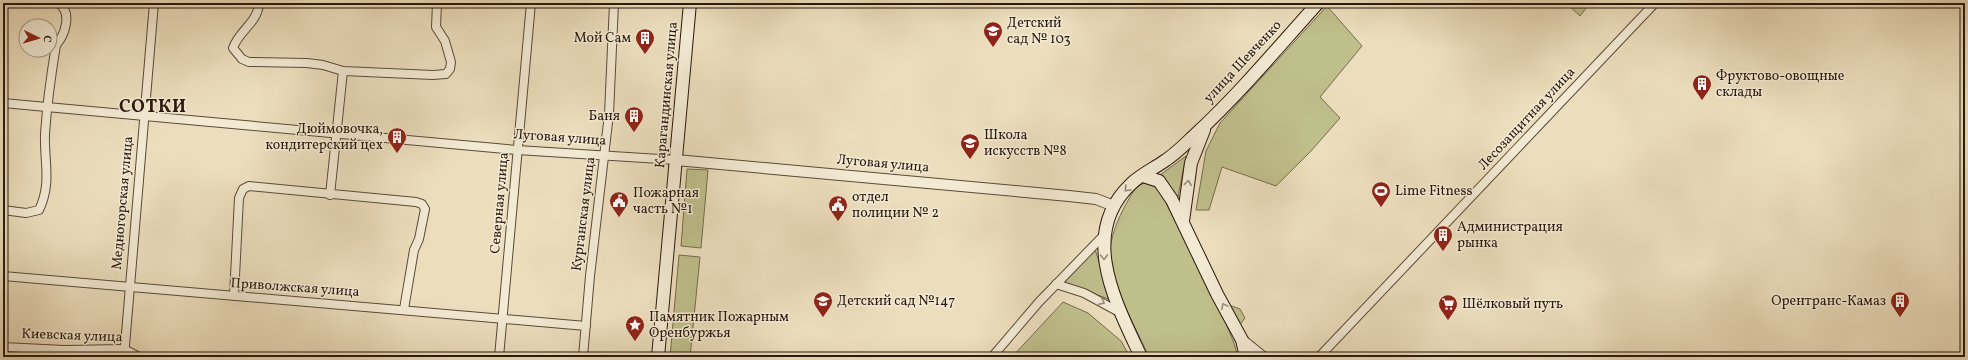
<svg xmlns="http://www.w3.org/2000/svg" width="1968" height="360" font-family="Vollkorn,serif">
	<style>
		.green { fill: #bfbf8c; stroke: #746c4c }
		.lines { fill: none; stroke-linecap: round; stroke-linejoin: round }
		.minor-casing { stroke: #5a4a39; stroke-width: 10 }
		.tertiary-casing { stroke: #5a4a39; stroke-width: 12 }
		.secondary-casing { stroke: #29180d; stroke-width: 14 }
		.minor { stroke: #f3ead4; stroke-width: 8 }
		.tertiary { stroke: #f3ead4; stroke-width: 10 }
		.secondary { stroke: #f3ead4; stroke-width: 12 }
		.oneway { stroke: #988c7a }
		.labels { text-anchor: middle; dominant-baseline: central; stroke-width: 3; stroke-linejoin: round; paint-order: stroke }
		.poi-label { font-size: 14px; fill: #29180d; stroke: #f3ead4; text-anchor: start }
		.street-label { font-size: 14px; fill: #29180d; stroke: #f3ead4 }
		.district-label { font-size: 18px; font-weight: bold; letter-spacing: 1px; fill: #29180d; stroke: #f3ead4 }
	</style>
	<rect width="100%" height="100%" fill="#ecdebd"/>
	<filter id="stains"><feTurbulence type="fractalNoise" baseFrequency=".005" numOctaves="4"/><feColorMatrix values="0 0 0 0 .2 0 0 0 0 .09 0 0 0 0 .02 0 0 0 .5 -.17"/></filter>
	<radialGradient id="worn" r=".72"><stop offset=".6" stop-color="#630" stop-opacity="0"/><stop offset="1" stop-color="#630" stop-opacity=".3"/></radialGradient>
	<g class="green">
		<path d="M1566 3H1590L1580 16Z"/>
		<path d="M1327 6 1362 46 1320 97 1340 118 1311 151 1276 186 1222 167 1209 210H1196L1206 151 1220 123Z"/>
		<path d="M1186 156 1178 197 1160 175Z"/>
		<path d="M687 169 708 170 701 248 681 246Z"/>
		<path d="M1146 183 1155 187 1161 193 1223 316 1234 343 1238 357H1149C1138 333 1109 279 1110 254 1110 237 1118 219 1126 204 1131 196 1135 184 1146 183Z"/>
		<path d="M1095 249 1111 300 1064 282Z"/>
		<path d="M679 255 700 257 690 357H670Z"/>
		<path d="M1063 302 1088 313 1121 341 1130 357H1012Z"/>
		<path d="M1229 305 1240 309 1245 318 1239 326Z"/>
	</g>
	<g class="lines">
		<defs>
			<g id="minor">
				<path d="M259 3C258 23 239 30 233 48L242 59 249 62 307 63 323 65 343 71 433 75 446 74 450 69 451 62 445 41 436 27 437 3"/>
				<path d="M3 103 517 150 676 160"/>
				<path d="M330 195 343 71"/>
				<path d="M3 210 26 213 39 210C52 183 44 162 45 134 47 104 51 75 56 45 65 35 73 12 58 3"/>
				<path d="M3 276 586 326"/>
				<path d="M1056 284 1084 293 1121 313"/>
				<path d="M234 296 239 198 243 189 249 186 416 202 422 204 425 209 419 239 414 250 404 309"/>
				<path d="M3 347 64 350 124 349 139 357"/>
				<path d="M124 357 154 3"/>
				<path d="M499 357 531 3"/>
				<path d="M583 357 590 276 609 114 614 3"/>
				<path d="M992 357 1039 302 1106 233"/>
				<path d="M1319 357 1655 3"/>
			</g>
			<g id="tertiary">
				<path d="M676 160 1069 196 1096 199 1114 206"/>
				<path d="M1242 340 1263 357"/>
			</g>
			<g id="secondary">
				<path d="M1143 176 1159 181 1172 200 1217 294 1242 340 1246 357"/>
				<path d="M1183 221 1191 163 1204 130"/>
				<path d="M658 357 690 3"/>
				<path d="M1141 357C1116 303 1078 234 1131 184 1141 174 1155 168 1166 160 1178 152 1188 141 1198 132 1241 92 1279 46 1318 3"/>
			</g>
		</defs>
		<use href="#minor" class="minor-casing"/>
		<use href="#tertiary" class="tertiary-casing"/>
		<use href="#secondary" class="secondary-casing"/>
		<use href="#minor" class="minor"/>
		<use href="#tertiary" class="tertiary"/>
		<use href="#secondary" class="secondary"/>
	</g>
	<defs><path id="oneway-chevron" d="M-2-3.5L2.5 0L-2 3.5" fill="none" stroke-width="1.6" stroke-linecap="round" stroke-linejoin="round"/></defs>
	<g class="oneway">
		<use href="#oneway-chevron" transform="translate(1188 183) rotate(-83)"/>
		<use href="#oneway-chevron" transform="translate(1127 189) rotate(133)"/>
		<use href="#oneway-chevron" transform="translate(1104 257) rotate(89)"/>
		<use href="#oneway-chevron" transform="translate(1102 302) rotate(27)"/>
		<use href="#oneway-chevron" transform="translate(1224 306) rotate(-118)"/>
	</g>
	<defs>
		<symbol id="school-pin" viewBox="-11 -11 22 30"><path d="M0 17L-7.5 6A9.5 9.5 0 1 1 7.5 6Z" fill="#8f2418" stroke="#f3ead4"/><path d="M0-5L7-2L0 1L-7-2ZM-4 1L0 2.5L4 1V4Q0 6-4 4Z" fill="#fff"/></symbol>
		<symbol id="building-pin" viewBox="-11 -11 22 30"><path d="M0 17L-7.5 6A9.5 9.5 0 1 1 7.5 6Z" fill="#8f2418" stroke="#f3ead4"/><path d="M-4-6H4V6H1V3H-1V6H-4ZM-2.5-4.3h1.7v1.8h-1.7ZM.8-4.3h1.7v1.8H.8ZM-2.5-1h1.7V.8h-1.7ZM.8-1h1.7V.8H.8Z" fill="#fff"/></symbol>
		<symbol id="stadium-pin" viewBox="-11 -11 22 30"><path d="M0 17L-7.5 6A9.5 9.5 0 1 1 7.5 6Z" fill="#8f2418" stroke="#f3ead4"/><path d="M0-5a6.5 5 0 1 0 0 10a6.5 5 0 1 0 0-10ZM-3.5-1.8h7v3.6h-7Z" fill="#fff"/></symbol>
		<symbol id="civic-pin" viewBox="-11 -11 22 30"><path d="M0 17L-7.5 6A9.5 9.5 0 1 1 7.5 6Z" fill="#8f2418" stroke="#f3ead4"/><path d="M-.6-6.5H3V-4.5H.6V-3L4-1V1h2V6H-6V1h2V-1L-.6-3ZM-1.2 2.5V6h2.4V2.5Z" fill="#fff"/></symbol>
		<symbol id="supermarket-pin" viewBox="-11 -11 22 30"><path d="M0 17L-7.5 6A9.5 9.5 0 1 1 7.5 6Z" fill="#8f2418" stroke="#f3ead4"/><path d="M-6-5.5h2.5l.6 2H6L4.5 2H-2.5L-4.4-4H-6ZM-1.5 3.2a1.3 1.3 0 1 0 .1 0ZM3 3.2a1.3 1.3 0 1 0 .1 0Z" fill="#fff"/></symbol>
		<symbol id="sight-pin" viewBox="-11 -11 22 30"><path d="M0 17L-7.5 6A9.5 9.5 0 1 1 7.5 6Z" fill="#8f2418" stroke="#f3ead4"/><path d="M0-6L1.8-2.2L6-1.7L2.9 1.2L3.7 5.4L0 3.3L-3.7 5.4L-2.9 1.2L-6-1.7L-1.8-2.2Z" fill="#fff"/></symbol>
	</defs>
	<g fill-rule="evenodd">
		<use href="#school-pin" x="982" y="20" width="22" height="30"/>
		<use href="#building-pin" x="634" y="27" width="22" height="30"/>
		<use href="#building-pin" x="1691" y="73" width="22" height="30"/>
		<use href="#building-pin" x="623" y="105" width="22" height="30"/>
		<use href="#building-pin" x="386" y="126" width="22" height="30"/>
		<use href="#school-pin" x="959" y="132" width="22" height="30"/>
		<use href="#stadium-pin" x="1370" y="180" width="22" height="30"/>
		<use href="#civic-pin" x="608" y="190" width="22" height="30"/>
		<use href="#civic-pin" x="827" y="194" width="22" height="30"/>
		<use href="#building-pin" x="1432" y="224" width="22" height="30"/>
		<use href="#school-pin" x="812" y="290" width="22" height="30"/>
		<use href="#building-pin" x="1889" y="290" width="22" height="30"/>
		<use href="#supermarket-pin" x="1437" y="293" width="22" height="30"/>
		<use href="#sight-pin" x="624" y="314" width="22" height="30"/>
	</g>
	<g class="labels">
		<g class="poi-label">
			<text x="1007" y="23">Детский<tspan x="1007" dy="16">сад № 103</tspan></text>
			<text x="631" y="38" text-anchor="end">Мой Cам</text>
			<text x="1716" y="76">Фруктово-овощные<tspan x="1716" dy="16">склады</tspan></text>
			<text x="620" y="116" text-anchor="end">Баня</text>
			<text x="383" y="129" text-anchor="end">Дюймовочка,<tspan x="383" dy="16">кондитерский цех</tspan></text>
			<text x="984" y="135">Школа<tspan x="984" dy="16">искусств №8</tspan></text>
			<text x="1395" y="191">Lime Fitness</text>
			<text x="633" y="193">Пожарная<tspan x="633" dy="16">часть №1</tspan></text>
			<text x="852" y="197">отдел<tspan x="852" dy="16">полиции № 2</tspan></text>
			<text x="1457" y="227">Администрация<tspan x="1457" dy="16">рынка</tspan></text>
			<text x="837" y="301">Детский сад №147</text>
			<text x="1886" y="301" text-anchor="end">Орентранс-Камаз</text>
			<text x="1462" y="304">Шёлковый путь</text>
			<text x="649" y="317">Памятник Пожарным<tspan x="649" dy="16">Оренбуржья</tspan></text>
		</g>
		<g class="street-label">
			<text transform="translate(1243 62) rotate(-47)">улица Шевченко</text>
			<text transform="translate(667 95) rotate(-85)">Карагандинская улица</text>
			<text transform="translate(1527 119) rotate(-47)">Лесозащитная улица</text>
			<text transform="translate(560 138) rotate(4)">Луговая улица</text>
			<text transform="translate(883 164) rotate(5)">Луговая улица</text>
			<text transform="translate(123 203) rotate(-85)">Медногорская улица</text>
			<text transform="translate(500 203) rotate(-85)">Северная улица</text>
			<text transform="translate(584 214) rotate(-83)">Курганская улица</text>
			<text transform="translate(295 288) rotate(4)">Приволжская улица</text>
			<text transform="translate(72 336) rotate(2)">Киевская улица</text>
		</g>
		<g class="district-label">
			<text x="153" y="107">СОТКИ</text>
		</g>
	</g>
	<rect width="1968" height="360" fill="none" stroke="#ecdebd" stroke-width="16"/>
	<rect x="4" y="4" width="1960" height="352" fill="none" stroke="#29180d" stroke-width="2"/>
	<rect x="8" y="8" width="1952" height="344" fill="none" stroke="#29180d"/>
	<g transform="translate(38 38) rotate(95)"><circle r="19" fill="#f3ead4" stroke="#a29684"/>
	<path d="M0-3L7 15L0 10L-7 15Z" fill="#8f2418"/>
	<text y="-6" font-size="11" font-weight="bold" text-anchor="middle" fill="#29180d">С</text>
	</g>
	<rect width="100%" height="100%" filter="url(#stains)"/>
	<rect width="100%" height="100%" fill="url(#worn)"/>
</svg>
